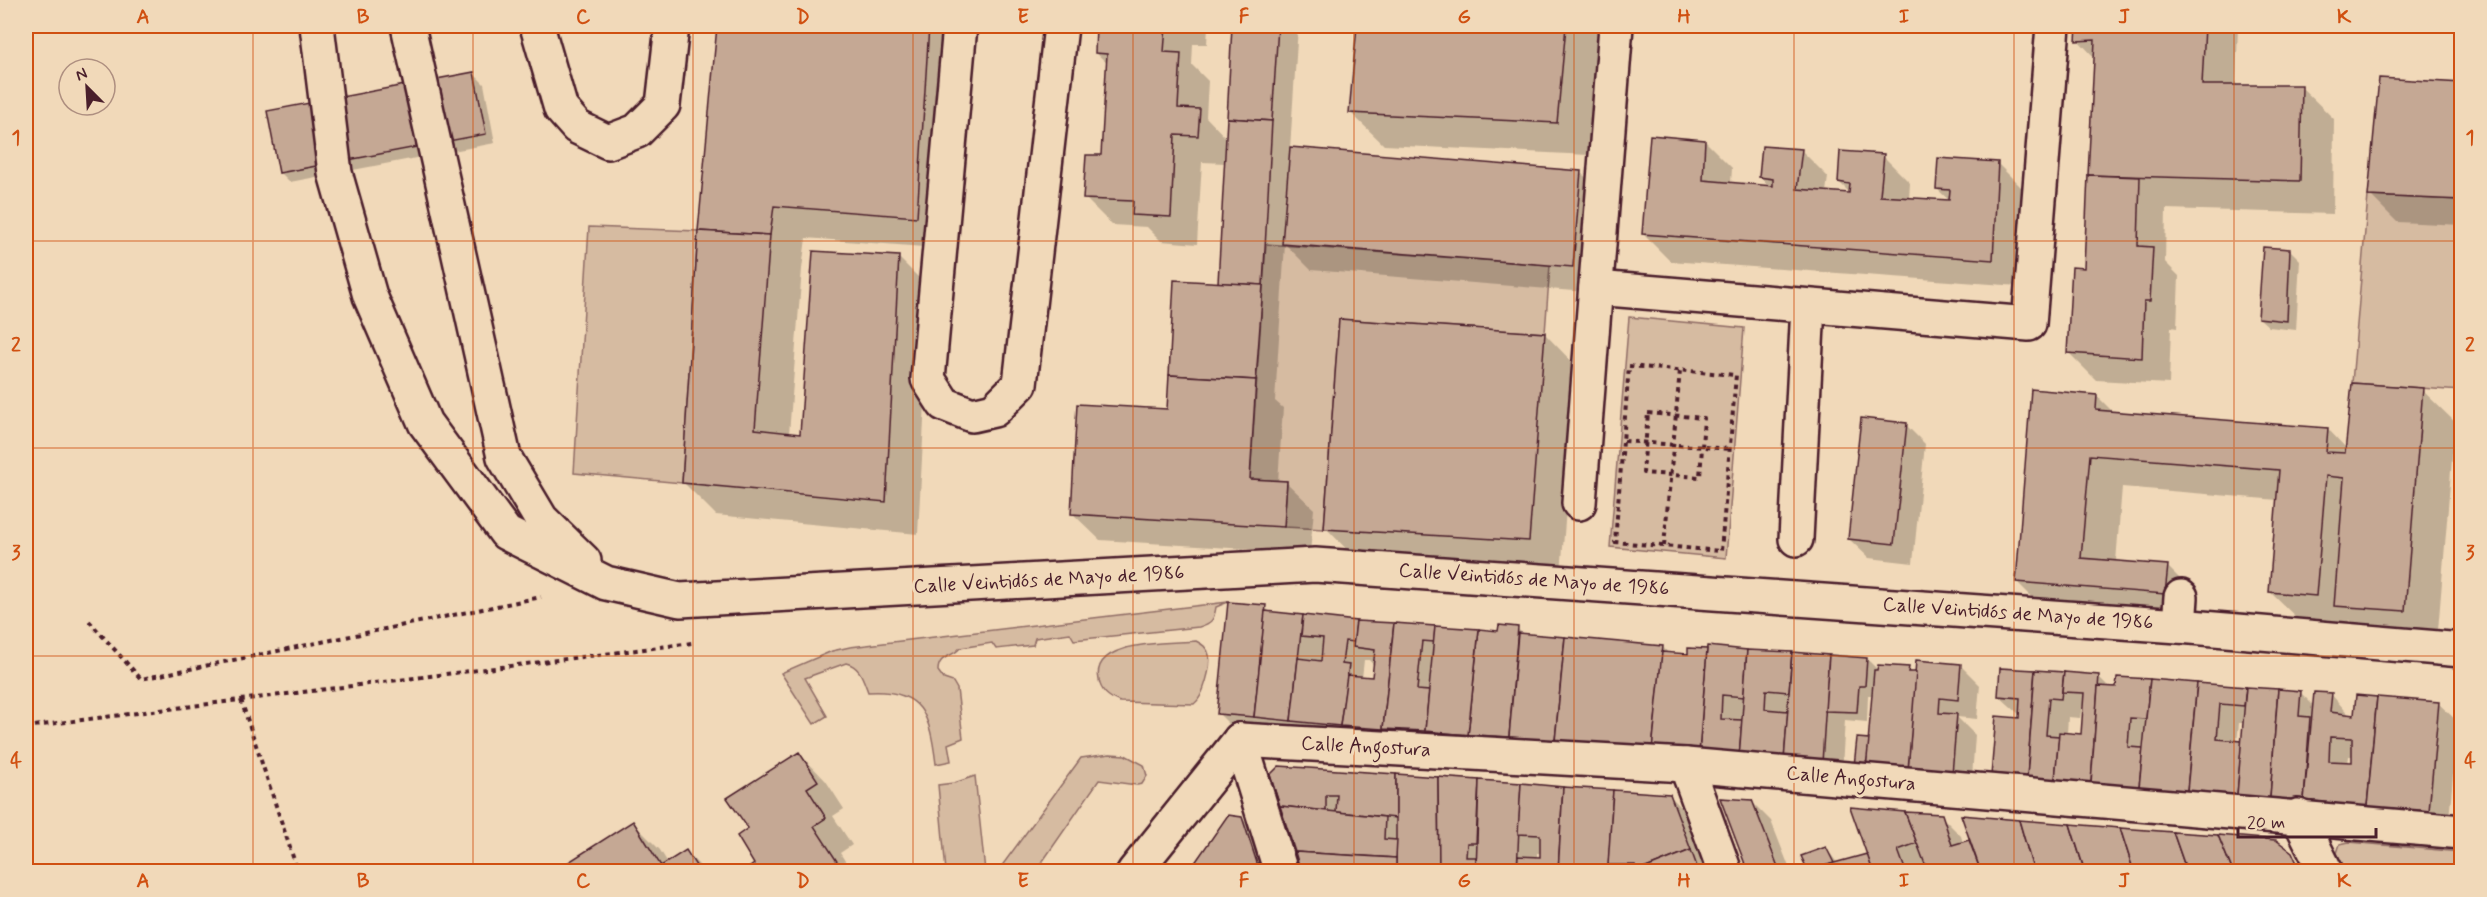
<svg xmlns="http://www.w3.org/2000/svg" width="2487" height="897" font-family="Mynerve,sans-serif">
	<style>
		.green { fill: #d6bba1; stroke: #906d66; stroke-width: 1.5 }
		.shadow { fill: #0003; fill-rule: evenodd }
		.building { fill: #c5a894; stroke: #4a1f2b; stroke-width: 1.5; fill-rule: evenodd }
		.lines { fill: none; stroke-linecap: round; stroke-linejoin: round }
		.street-casing { stroke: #4a1f2b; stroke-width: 38 }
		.path { stroke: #4a1f2b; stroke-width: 4; stroke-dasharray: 4.5 4.5; stroke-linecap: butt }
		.street { stroke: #f1d9b9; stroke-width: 33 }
		.grid { fill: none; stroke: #d05011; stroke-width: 1.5; stroke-opacity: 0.55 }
		.labels { text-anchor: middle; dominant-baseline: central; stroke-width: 6; stroke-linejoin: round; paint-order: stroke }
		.street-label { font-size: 20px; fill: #4a1f2b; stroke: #f1d9b9 }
		.neatline { fill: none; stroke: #d05011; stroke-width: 2 }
		.grid-label { font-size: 20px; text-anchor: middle; font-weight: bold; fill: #d05011 }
	</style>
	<rect width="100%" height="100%" fill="#f1d9b9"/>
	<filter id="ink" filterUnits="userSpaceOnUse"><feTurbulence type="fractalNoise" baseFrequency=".0167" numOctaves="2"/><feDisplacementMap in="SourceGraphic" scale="12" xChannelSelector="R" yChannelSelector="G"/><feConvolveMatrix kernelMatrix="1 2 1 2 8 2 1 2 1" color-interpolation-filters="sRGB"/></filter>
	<g filter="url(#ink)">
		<g class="green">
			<path d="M2368 196 2461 200V391L2352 383Z"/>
			<path d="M589 227 698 231 682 483 574 473Z"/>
			<path d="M1266 244 1550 265 1545 333 1339 319 1324 529 1284 527 1287 481 1250 479Z"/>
			<path d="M1629 317 1744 328 1726 558 1610 547Z"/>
			<path d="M1228 602 1216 607C1214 620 1212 623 1199 627L1074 640 1070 633 1035 638 1033 645 996 649 992 643 960 648C952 658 938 655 938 671L944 679 953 682 957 689 963 738 948 744 951 761 936 764C930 716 923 688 868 692 863 679 860 666 846 663L805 678 827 716 814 724 781 673 832 651 850 647Z"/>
			<path d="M1196 641C1202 644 1207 647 1209 655 1212 666 1203 698 1194 704L1120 702C1109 698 1101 692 1099 680 1090 639 1170 644 1196 641Z"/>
			<path d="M1110 754 1125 755 1144 765 1147 776 1142 784 1137 785 1099 780 1036 871H998L1081 758Z"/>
			<path d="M975 776 985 871H946L938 785 954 783Z"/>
			<path d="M2349 842 2461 852V871H2346L2337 853 2340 844Z"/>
		</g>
		<g class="shadow">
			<path d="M718 26H963L950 249 806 238 802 269 789 434 801 435 898 257 931 290 918 534 716 515 683 482 699 231Z"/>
			<path d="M1098 26H1208L1207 44H1193L1192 65 1208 81 1206 117 1227 139 1234 26H1298L1290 149 1580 172 1608 199 1599 293 1311 270 1285 244 1275 401 1283 408 1278 482H1286L1314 509 1310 553 1100 540 1072 513 1168 410 1219 284 1226 163 1202 162 1197 244 1161 241 1147 227 1112 225 1085 198 1103 157 1108 64 1096 53Z"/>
			<path d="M1358 26H1627H1601L1589 155 1384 145 1351 113Z"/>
			<path d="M2078 26H2238L2236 86 2301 87 2334 119 2333 214 2166 209 2165 262 2179 276 2177 328 2171 327 2169 384 2096 380 2069 353 2086 269 2095 58 2078 40Z"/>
			<path d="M474 74 484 84 495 143 290 182 280 172Z"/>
			<path d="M2462 84V225L2397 222 2370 195Z"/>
			<path d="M1705 141 1732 168 1731 184 1770 187 1760 177 1801 150 1828 177 1826 192 1851 194 1839 182 1883 156 1910 183 1909 199 1951 202 1937 189 1998 164 2025 191 2019 286 1670 261 1643 234Z"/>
			<path d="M2290 250 2300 260 2296 330 2269 327 2259 318Z"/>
			<path d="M1545 334 1577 367 1561 573 1358 561 1326 528Z"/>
			<path d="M2422 390 2455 422 2437 643 2368 638 2349 619 2348 628 2303 624 2270 592 2278 500 2122 487 2116 562 2167 566 2200 599 2198 626 2050 615 2017 582 2097 396 2113 412 2328 429 2347 449Z"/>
			<path d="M1906 425 1925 444 1913 563 1869 558 1849 539Z"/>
			<path d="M1265 607 1272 614 1356 623 1499 633 1518 629 1524 635 1663 647 1669 654 1689 656 1708 651 1709 648 1867 659 1879 671 1908 668 1913 674 1960 665 1980 685 1977 719 1957 717 1975 735 1971 792 1870 741 1874 695H1868L1867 722 1845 720 1841 782 1238 733 1218 713ZM1364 660H1369L1375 667 1374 679 1362 678ZM1741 713 1744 714V722L1741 721Z"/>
			<path d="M2001 669 2099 677 2110 688 2117 689 2118 678 2300 692 2313 705 2331 694 2350 716 2438 703 2458 722 2448 830 2012 794 2020 715 1999 696ZM2082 706H2084L2082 736 2067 734 2068 717 2080 718ZM2239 723H2244L2243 742H2237ZM2349 756H2354L2353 764 2348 763Z"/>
			<path d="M799 753 826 781 844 809 833 816 852 845 840 853 852 872H746L757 864 750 829Z"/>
			<path d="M1279 767 1670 796 1689 815 1710 871 1303 872ZM1537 853H1541V859H1537Z"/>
			<path d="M1751 801 1771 821 1791 872H1750Z"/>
			<path d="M1941 816 1961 836 1963 843 1971 841 1963 817 2276 842 2310 872H1930L1927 865 1916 869 1917 872 1810 870 1826 848 1838 864 1869 855Z"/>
			<path d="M1229 817 1242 818 1261 838 1272 872H1190Z"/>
			<path d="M633 823 660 850 668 863 686 852 706 872H556Z"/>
		</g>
		<g class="building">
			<path d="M717 26H929L917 217 774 206 770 235 698 231Z"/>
			<path d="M1096 26H1166L1164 52 1181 53 1178 108 1200 109 1198 136 1175 135 1171 217 1132 215 1133 201 1083 199 1086 155H1101L1107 54 1095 53Z"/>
			<path d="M1232 26H1278L1272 121 1227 118Z"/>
			<path d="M1357 26H1566L1557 123 1349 113Z"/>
			<path d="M2077 26H2205L2202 85H2302L2300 181 2088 175 2095 40 2076 41Z"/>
			<path d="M474 72 486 134 279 173 267 111Z"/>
			<path d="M2379 78 2462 83V200L2368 196Z"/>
			<path d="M1227 118 1272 121 1263 285 1218 283Z"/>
			<path d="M1650 135 1705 140 1703 180 1773 186V179L1759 177 1762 146 1802 149 1797 189 1849 193 1850 184 1838 182 1840 151 1884 154 1880 196 1949 200 1950 190 1936 189 1938 158 1998 162 1993 260 1642 234Z"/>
			<path d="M1290 147 1581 171 1573 267 1282 244Z"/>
			<path d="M2088 175 2140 177 2138 246 2153 247 2150 301H2144L2142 358 2067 353 2072 267 2084 268Z"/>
			<path d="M698 231 770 235 755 429 800 434 813 251 899 256 886 502 682 483Z"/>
			<path d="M2263 247 2290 249 2287 321 2258 318Z"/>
			<path d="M1174 280 1263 285 1256 380 1169 375Z"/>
			<path d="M1339 319 1545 333 1529 541 1324 529Z"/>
			<path d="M1169 375 1256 380 1250 479 1287 481 1284 527 1071 514 1077 404 1167 409Z"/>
			<path d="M2352 383 2423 388 2405 611 2334 606 2344 478 2326 476 2316 596 2269 592 2279 470 2090 455 2081 558 2168 565 2165 594 2016 582 2031 389 2097 395 2096 410 2328 428 2326 452 2345 453Z"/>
			<path d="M1861 418 1907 423 1894 544 1848 539Z"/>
			<path d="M1228 602 1266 605 1254 717 1217 714Z"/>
			<path d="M1265 611 1303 615 1291 721 1254 717Z"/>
			<path d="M1303 615 1356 621 1354 642 1345 641 1342 664 1349 665 1340 726 1291 721 1298 658 1321 661 1323 638 1301 636Z"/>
			<path d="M1356 621 1394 623 1383 729 1340 726 1347 675 1372 677 1375 650 1353 647Z"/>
			<path d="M1394 623 1435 626 1434 642 1422 641 1417 690 1429 691 1425 731 1383 729Z"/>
			<path d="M1499 625 1518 627 1509 737 1468 735 1479 629 1498 631Z"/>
			<path d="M1435 626 1479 629 1468 735 1425 731Z"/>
			<path d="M1518 633 1565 637 1555 741 1509 737Z"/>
			<path d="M1565 637 1663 646 1652 750 1555 741Z"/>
			<path d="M1707 646 1747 650 1744 697 1722 695 1721 719 1742 720 1739 758 1699 753Z"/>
			<path d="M1688 648 1707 649 1699 753 1652 750 1662 652 1688 654Z"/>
			<path d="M1747 650 1792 652 1789 692 1766 690 1765 709 1788 711 1784 761 1739 758Z"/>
			<path d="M1792 652 1829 655 1822 763 1784 761Z"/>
			<path d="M1829 655 1867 658 1865 686H1859L1857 712 1825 711Z"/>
			<path d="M1916 660 1961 664 1958 700 1940 698 1939 713 1957 714 1952 774 1908 770Z"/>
			<path d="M1878 665 1909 667 1908 672H1916L1908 770 1866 767 1874 670H1877Z"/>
			<path d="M2000 668 2035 670 2027 778 1991 776 1996 716 2019 718 2020 698 1998 696Z"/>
			<path d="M2035 670 2064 672 2061 699 2049 698 2046 735 2059 736 2055 781 2027 778Z"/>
			<path d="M2064 672 2099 675 2091 783 2055 781 2059 732 2081 734 2084 693 2062 692Z"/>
			<path d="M2117 677 2150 679 2146 719 2130 718 2128 747 2143 748 2139 787 2091 783 2098 686 2116 687Z"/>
			<path d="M2150 679 2197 683 2187 791 2139 787Z"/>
			<path d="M2197 683 2246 687 2244 706 2220 704 2217 739 2242 741 2237 795 2187 791Z"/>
			<path d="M2246 687 2278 689 2270 798 2237 795Z"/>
			<path d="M2278 689 2301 691 2299 716 2310 717 2304 800 2270 798Z"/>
			<path d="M2314 692 2332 693 2330 712 2354 715 2356 695 2377 697 2367 807 2304 800ZM2330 737 2352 738V762L2329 761Z"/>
			<path d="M2377 697 2439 702 2429 811 2367 807Z"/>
			<path d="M1857 738 1869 739 1866 767 1854 766Z"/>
			<path d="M799 752 818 781 807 788 826 818 814 826 844 872H743L754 864 737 836 748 828 727 798Z"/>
			<path d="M1279 766 1396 774V818L1336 812 1337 795H1326V811L1280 806 1270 775Z"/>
			<path d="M1396 774 1438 777 1439 872H1396Z"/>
			<path d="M1438 777 1479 780 1476 843H1467L1466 857H1476V872H1439Z"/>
			<path d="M1479 780 1521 783 1517 872H1476Z"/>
			<path d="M1521 783 1563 787 1558 872H1517L1518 856 1540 857V835L1518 834Z"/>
			<path d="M1563 787 1613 790 1608 872H1558Z"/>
			<path d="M1613 790 1670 794 1691 850 1636 872H1634L1635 865H1608Z"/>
			<path d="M1720 798 1752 800 1780 872H1748Z"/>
			<path d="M1280 806 1385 817 1384 839 1397 840 1396 858 1295 852Z"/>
			<path d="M1850 807 1905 812 1917 843 1898 850 1906 872H1873Z"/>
			<path d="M1905 812 1942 814 1952 845 1969 840 1981 872H1928Z"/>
			<path d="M1228 815 1242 817 1260 872H1196L1192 867Z"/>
			<path d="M1961 815 2019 820 2034 872H1981Z"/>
			<path d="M2019 820 2070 824 2083 866 2070 869V872H2034Z"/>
			<path d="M633 821 661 866 686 850 700 872H553Z"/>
			<path d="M2070 824 2120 828 2134 872H2085Z"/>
			<path d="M2120 828 2173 832 2187 872H2134Z"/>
			<path d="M2173 832 2218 835 2233 872H2187Z"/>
			<path d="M2218 835 2276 840 2292 852 2301 872H2233Z"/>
			<path d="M1826 847 1834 863 1808 871 1801 856Z"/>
			<path d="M1691 850 1699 872H1636Z"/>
			<path d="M1295 852 1396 858V872H1301Z"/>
			<path d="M1867 854 1873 872H1808L1834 863Z"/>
		</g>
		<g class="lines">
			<defs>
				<g id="street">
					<path d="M317 26 335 173 370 296 425 423 506 533 606 583 680 600 1315 565 2179 626 2462 650"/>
					<path d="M408 26 504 457 541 519 584 561"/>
					<path d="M537 26 561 109 577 127 608 142 637 131 663 105 672 26"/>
					<path d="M960 26 928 379 944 404 972 415 994 410 1020 384 1061 26"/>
					<path d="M1596 288 2029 324 2053 26"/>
					<path d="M1579 503 1616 26"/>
					<path d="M1796 539 1808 306"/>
					<path d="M2179 626 2181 597"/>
					<path d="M1240 740 1686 765 2462 832"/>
					<path d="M1240 740 1281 872"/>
					<path d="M1686 765 1725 872"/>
					<path d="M2298 816 2326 872"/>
					<path d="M1134 872 1240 740"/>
				</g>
			</defs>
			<use href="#street" class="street-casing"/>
			<g class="path">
				<path d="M1629 366 1736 375 1721 551 1615 542Z"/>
				<path d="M1648 413 1704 418 1700 477 1643 473Z"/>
				<path d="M1624 441 1730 449"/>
				<path d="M1664 546 1680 370"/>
				<path d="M89 621 141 679 541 597"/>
				<path d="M241 700 298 872"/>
				<path d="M26 727 692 643"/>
			</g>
			<use href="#street" class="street"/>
		</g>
	</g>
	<path class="grid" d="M253 26V872M473 26V872M693 26V872M913 26V872M1133 26V872M1354 26V872M1574 26V872M1794 26V872M2014 26V872M2234 26V872M26 241H2462M26 448H2462M26 656H2462"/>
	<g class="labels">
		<g class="street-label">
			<text transform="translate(1049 580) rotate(-3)">Calle Veintidós de Mayo de 1986</text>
			<text transform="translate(1534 580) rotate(4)">Calle Veintidós de Mayo de 1986</text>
			<text transform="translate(2018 614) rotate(4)">Calle Veintidós de Mayo de 1986</text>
			<text transform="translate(1366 747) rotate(3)">Calle Angostura</text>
			<text transform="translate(1851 779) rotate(5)">Calle Angostura</text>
		</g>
	</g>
	<rect width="2487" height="897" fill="none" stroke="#f1d9b9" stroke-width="66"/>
	<g transform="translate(87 87) rotate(336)"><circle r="28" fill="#f1d9b9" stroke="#ae8f80" stroke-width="1.5"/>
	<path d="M0-4.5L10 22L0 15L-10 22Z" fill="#4a1f2b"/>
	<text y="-9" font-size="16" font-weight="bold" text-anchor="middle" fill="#4a1f2b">N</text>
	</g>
	<path d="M2238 828v9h138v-9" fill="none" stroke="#4a1f2b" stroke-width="3"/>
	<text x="2247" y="828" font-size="18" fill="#4a1f2b" stroke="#f1d9b9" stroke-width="4.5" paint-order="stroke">20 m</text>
	<rect x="33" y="33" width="2421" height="831" class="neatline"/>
	<g class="grid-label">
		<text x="143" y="23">A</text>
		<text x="363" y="23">B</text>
		<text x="583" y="23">C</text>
		<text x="803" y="23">D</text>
		<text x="1023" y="23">E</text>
		<text x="1244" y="23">F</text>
		<text x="1464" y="23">G</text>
		<text x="1684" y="23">H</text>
		<text x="1904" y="23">I</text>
		<text x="2124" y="23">J</text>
		<text x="2344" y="23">K</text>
		<text x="16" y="144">1</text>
		<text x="2470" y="144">1</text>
		<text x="16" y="351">2</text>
		<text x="2470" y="351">2</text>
		<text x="16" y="559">3</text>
		<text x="2470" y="559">3</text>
		<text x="16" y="767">4</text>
		<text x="2470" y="767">4</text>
		<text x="143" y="887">A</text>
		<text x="363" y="887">B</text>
		<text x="583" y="887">C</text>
		<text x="803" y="887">D</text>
		<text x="1023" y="887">E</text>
		<text x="1244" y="887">F</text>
		<text x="1464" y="887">G</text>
		<text x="1684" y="887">H</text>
		<text x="1904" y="887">I</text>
		<text x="2124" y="887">J</text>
		<text x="2344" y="887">K</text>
	</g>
</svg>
